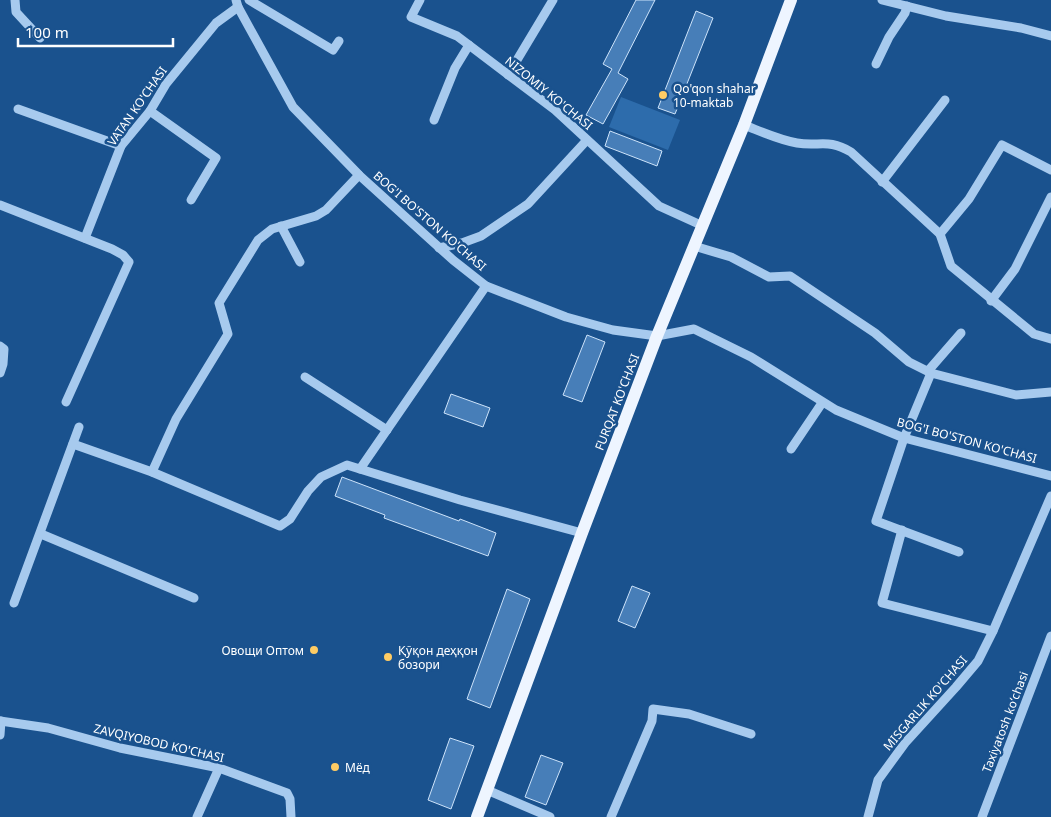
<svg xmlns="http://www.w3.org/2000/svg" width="1051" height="817" font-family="'Noto Sans',sans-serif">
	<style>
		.garden { fill: #2d6cac }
		.building { fill: #477eb8; stroke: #cde3fa }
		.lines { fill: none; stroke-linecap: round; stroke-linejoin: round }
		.minor { stroke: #a7caee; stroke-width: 9 }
		.major { stroke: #eef5ff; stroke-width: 12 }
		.poi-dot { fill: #ffcc64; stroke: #1a528e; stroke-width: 2 }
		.labels { text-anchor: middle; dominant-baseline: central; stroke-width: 5; stroke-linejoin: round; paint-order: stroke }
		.poi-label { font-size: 12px; fill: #fff; stroke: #1a528e; text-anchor: start }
		.street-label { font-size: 12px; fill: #fff; stroke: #1a528e }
	</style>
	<rect width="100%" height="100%" fill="#1a528e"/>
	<path class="garden" d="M621 97 680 120 668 150 609 127Z"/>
	<g class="building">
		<path d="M636 0H655L618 73 628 79 603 124 586 115 612 69 603 64Z"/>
		<path d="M696 11 713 18 675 114 658 108Z"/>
		<path d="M610 131 662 151 657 166 605 146Z"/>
		<path d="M587 335 605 342 582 402 563 395Z"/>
		<path d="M451 394 490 408 483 427 444 413Z"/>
		<path d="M342 477 459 521 460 519 496 533 488 556 384 518 385 515 335 496Z"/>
		<path d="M632 586 650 593 635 628 618 621Z"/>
		<path d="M507 589 530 599 490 708 467 699Z"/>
		<path d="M450 738 474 746 451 809 428 800Z"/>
		<path d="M541 755 563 763 546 805 525 797Z"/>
	</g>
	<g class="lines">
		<g class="minor">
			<path d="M15 0 16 12 40 38"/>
			<path d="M236 0 238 7 293 107 359 175 453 260 486 286 566 317 613 330 657 336 694 329 751 357 836 410 904 438 1051 476"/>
			<path d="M249 0 333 50 339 41"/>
			<path d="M420 0 411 17 457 36 555 110 659 206 703 226"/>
			<path d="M882 0 946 16 1021 28 1051 36"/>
			<path d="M876 64 889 37 905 13 907 6"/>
			<path d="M508 75 553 0"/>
			<path d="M18 109 121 146"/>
			<path d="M150 111 216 158 191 200"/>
			<path d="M434 120 455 68 469 45"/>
			<path d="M744 125C762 132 779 140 797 143 819 147 828 138 851 152L940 234 951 266 1034 334 1051 339"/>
			<path d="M882 182 945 100"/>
			<path d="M0 205 112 249 123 255 129 262 66 402"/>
			<path d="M281 226 300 262"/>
			<path d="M940 234 969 199 1002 145 1051 170"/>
			<path d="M85 238 121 146 150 111 166 84 216 23 238 7"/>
			<path d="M694 246 731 257 769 277 790 276 875 333 909 362 931 373 1016 395 1051 392"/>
			<path d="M439 248 462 243 481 236 528 204 587 140"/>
			<path d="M991 301 1015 269 1051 197"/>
			<path d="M0 346 4 349 3 364 0 373"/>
			<path d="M928 371 961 333"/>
			<path d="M931 373 904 438 876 521 959 552"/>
			<path d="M305 377 387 430"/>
			<path d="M73 444 152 472 280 526 290 519 308 491 321 477 347 465 460 500 582 533"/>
			<path d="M791 449 822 403"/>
			<path d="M360 469 486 286"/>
			<path d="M152 472 176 419 228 334 219 303 258 240 272 229 316 216 326 210 359 175"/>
			<path d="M902 530 882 603 993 631"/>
			<path d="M41 534 194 598"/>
			<path d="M14 603 79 427"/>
			<path d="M0 721 48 728 120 748 219 768 287 793 290 799 291 817"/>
			<path d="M0 735 1 721"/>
			<path d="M487 790 550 817"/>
			<path d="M197 817 219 768"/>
			<path d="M611 817 652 721 653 709 689 714 751 734"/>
			<path d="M868 817 878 780 905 743 956 687 978 661 993 631 1051 496"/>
			<path d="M982 817 1051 636"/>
		</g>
		<path class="major" d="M477 817 582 533 657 336 744 125 791 0"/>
	</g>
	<g class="poi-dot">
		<circle cx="663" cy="95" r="5"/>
		<circle cx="314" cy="650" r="5"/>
		<circle cx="388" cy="657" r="5"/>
		<circle cx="335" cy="767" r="5"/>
	</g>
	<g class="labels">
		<g class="poi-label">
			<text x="673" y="88">Qo'qon shahar<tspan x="673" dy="14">10-maktab</tspan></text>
			<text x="304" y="650" text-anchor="end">Овощи Оптом</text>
			<text x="398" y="650">Қўқон деҳқон<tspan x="398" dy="14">бозори</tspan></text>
			<text x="345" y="767">Мёд</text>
		</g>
		<g class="street-label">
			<text transform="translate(549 93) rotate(39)">NIZOMIY KO'CHASI</text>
			<text transform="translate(137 106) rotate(-55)">VATAN KO'CHASI</text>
			<text transform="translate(430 221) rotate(41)">BOG'I BO'STON KO'CHASI</text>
			<text transform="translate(617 402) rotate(-69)">FURQAT KO'CHASI</text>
			<text transform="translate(967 440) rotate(15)">BOG'I BO'STON KO'CHASI</text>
			<text transform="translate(925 703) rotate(-49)">MISGARLIK KO'CHASI</text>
			<text transform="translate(1005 722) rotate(-69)">Taxiyatosh koʻchasi</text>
			<text transform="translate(159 743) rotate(13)">ZAVQIYOBOD KO'CHASI</text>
		</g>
	</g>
	<path d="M18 38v8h155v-8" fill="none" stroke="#ffffff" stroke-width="2.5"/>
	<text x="25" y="38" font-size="15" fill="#ffffff" stroke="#1a528e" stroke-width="4" paint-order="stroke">100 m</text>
</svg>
